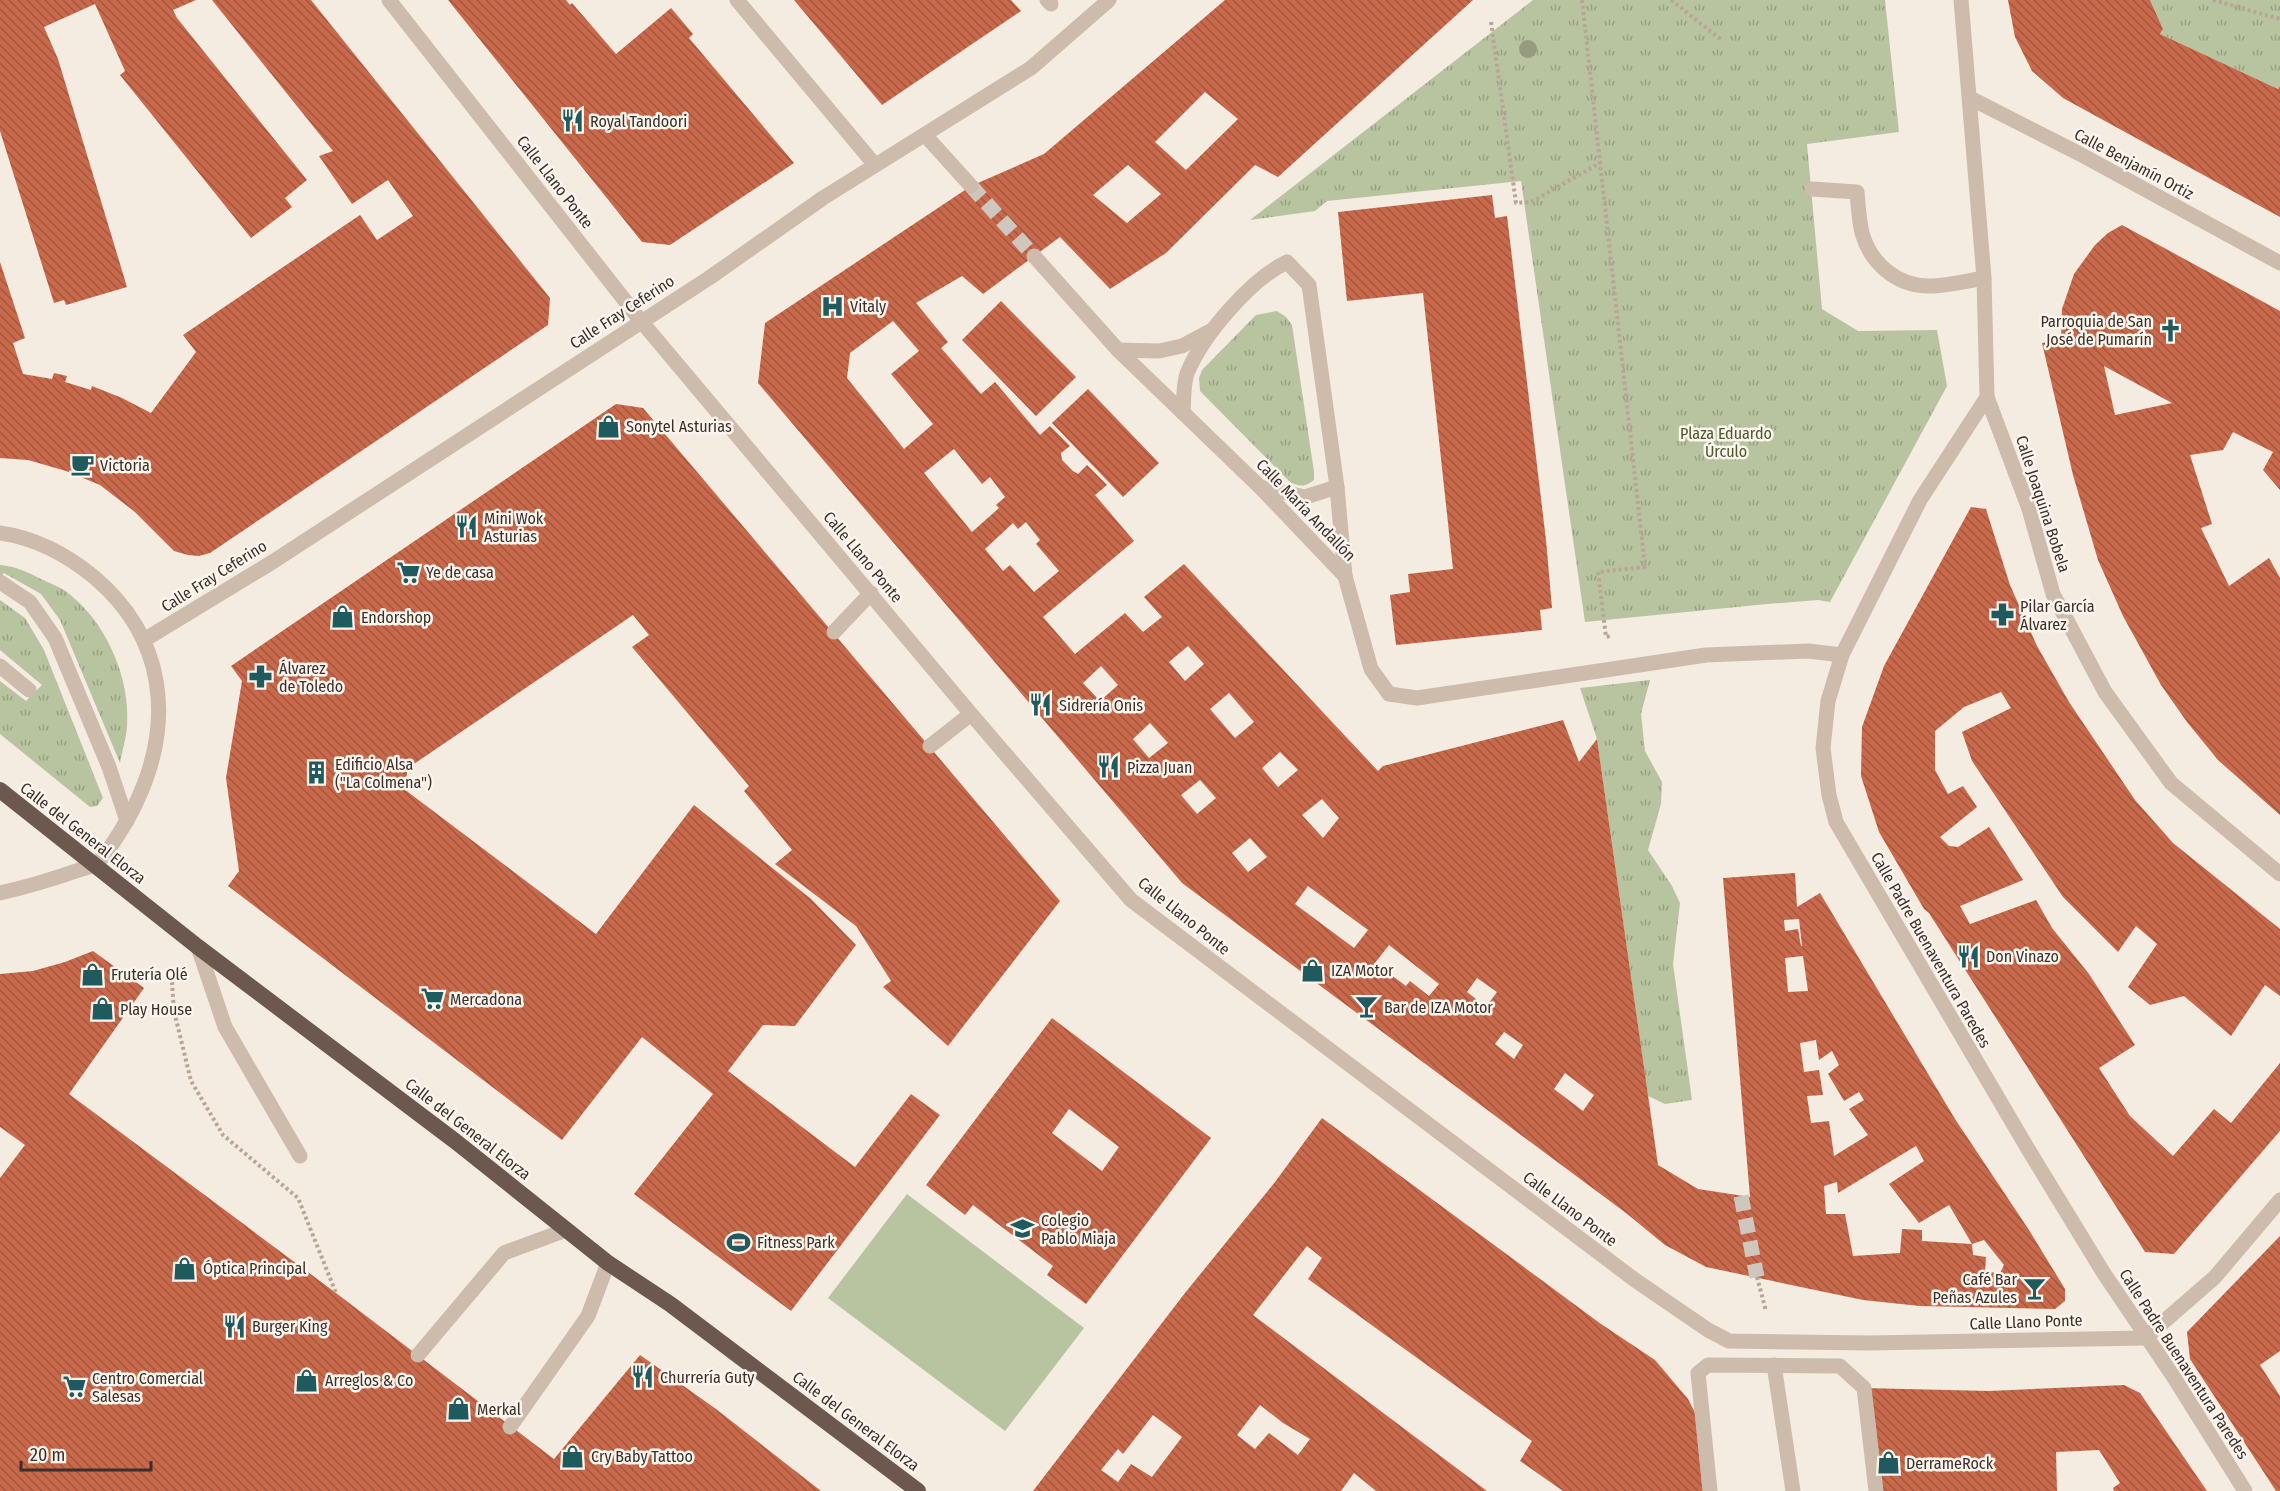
<svg xmlns="http://www.w3.org/2000/svg" width="2280" height="1491" font-family="'Fira Sans Condensed',sans-serif">
	<style>
		.grass { fill: url(#grass-tufts) }
		.pitch { fill: #b8c4a0 }
		.building { fill: url(#building-back-hatch); fill-rule: evenodd }
		.lines { fill: none; stroke-linecap: round; stroke-linejoin: round }
		.pedestrian-tunnel { stroke: #cfc6bd; stroke-width: 15; stroke-dasharray: 15 8; stroke-linecap: butt }
		.minor-tunnel { stroke: #cfc6bd; stroke-width: 15; stroke-dasharray: 15 8; stroke-linecap: butt }
		.path { stroke: #b9a596; stroke-width: 4; stroke-dasharray: 3 3; stroke-linecap: butt }
		.service { stroke: #cdbbac; stroke-width: 15 }
		.pedestrian { stroke: #cdbbac; stroke-width: 15 }
		.minor { stroke: #cdbbac; stroke-width: 15 }
		.tertiary { stroke: #cdbbac; stroke-width: 15 }
		.trunk { stroke: #6c584f; stroke-width: 16 }
		.tree { fill: #969b7f }
		.labels { text-anchor: middle; dominant-baseline: central; stroke-width: 5; stroke-linejoin: round; paint-order: stroke }
		.poi-label { font-size: 16px; fill: #3b302b; stroke: #fbf5ee; text-anchor: start }
		.street-label { font-size: 16px; fill: #3b302b; stroke: #fbf5ee }
		.park-label { font-size: 16px; fill: #4a5a2e; stroke: #fbf5ee }
	</style>
	<defs>
		<pattern id="grass-tufts" width="24" height="20" patternUnits="userSpaceOnUse" patternTransform="scale(1.5)"><rect width="24" height="20" fill="#b8c4a0"/><path d="M3 7l-1-3M5 7V3M7 7l1-3M15 17l-1-3M17 17v-4M19 17l1-3" fill="none" stroke="#97a083"/></pattern>
		<pattern id="building-back-hatch" width="6" height="6" patternUnits="userSpaceOnUse" patternTransform="scale(1.5)"><rect width="6" height="6" fill="#c8694b"/><path d="M-1 5l2 2M0 0l6 6M5-1l2 2" fill="none" stroke="#a4573f"/></pattern>
	</defs>
	<rect width="100%" height="100%" fill="#f4ebe1"/>
	<g class="grass">
		<path d="M1533 0H1885L1899 132 1807 144 1822 309 1858 331 1937 330 1947 386 1830 602 1818 600 1767 604 1585 622 1521 181 1327 201 1315 211 1250 220Z"/>
		<path d="M2150 0H2280V86L2278 89 2160 34 2163 29Z"/>
		<path d="M1277 311 1286 317 1292 325 1314 472V480C1305 487 1299 487 1290 482L1200 391 1199 378 1202 370 1256 315Z"/>
		<path d="M0 565C15 566 30 573 43 580 50 583 57 586 64 590 105 619 131 677 127 727 126 739 122 751 120 763L60 620 41 594 4 573 0 578Z"/>
		<path d="M0 600 25 618 44 650 103 798 97 806 90 807 0 734V681L26 701 42 685 0 650Z"/>
		<path d="M1650 680 1641 714 1645 751 1662 782 1661 804 1648 850 1672 886 1680 903 1673 964 1692 1100 1665 1104 1648 1096 1597 739 1580 688Z"/>
	</g>
	<path class="pitch" d="M907 1194 1084 1328 1005 1431 828 1298Z"/>
	<g class="building">
		<path d="M0 0H196L173 10 177 18 307 180 285 198 292 207 251 238 120 75 125 71 95 4 44 27 58 59 127 287 66 305 64 300 54 303 0 131Z"/>
		<path d="M212 0H311L550 298 548 325 210 553 199 556 188 555 174 551 135 512 100 485 66 471 28 460 0 458V262L25 338 13 343 23 374 52 379 54 373 67 376 65 382 91 390 92 386 122 398 151 413 196 352 183 335 360 215 377 240 413 216 388 180 352 204 319 156 333 151Z"/>
		<path d="M448 0H566L570 5 572 3 616 54 671 8 693 34 689 38 794 163 670 245 642 242Z"/>
		<path d="M794 0H1011L1021 11 882 105Z"/>
		<path d="M1225 0H1473L1278 177 1255 165 1166 253 1110 289 1060 237 983 294 962 276 916 303 948 342 941 348 981 394 995 382 1040 435 1050 426 1070 446 1061 453 1062 460 1073 471 1078 474 1087 465 1107 485 1095 495 1134 541 1043 617 1075 654 1125 613 1143 632 1162 617 1144 597 1184 564 1378 771 1383 766 1563 720 1579 762 1597 739 1658 1165 1698 1189 1750 1197 1723 878 1795 873 1797 907 1820 893 1955 1119 2029 1230 2065 1289V1301L2055 1309 1920 1306 1863 1300 1706 1267 1665 1245 1626 1213 1182 883 758 383 765 323 971 186 1044 154ZM1205 92 1238 119 1186 170 1155 142ZM1128 165 1161 194 1127 223 1093 195ZM893 321 919 351 891 374 933 424 904 449 847 378 850 353ZM954 449 982 484 990 477 1005 497 996 505 999 508 972 532 924 473ZM1026 522 1040 540 1036 544 1059 571 1034 592 1010 565 1003 571 985 549 1013 523 1018 529ZM1188 646 1204 664 1185 681 1169 662ZM1101 666 1118 685 1100 701 1083 683ZM1229 693 1254 722 1235 738 1210 709ZM1150 723 1168 743 1149 758 1133 739ZM1280 752 1298 770 1278 787 1262 768ZM1200 780 1216 798 1197 814 1181 795ZM1322 799 1339 818 1323 838 1302 815ZM1250 838 1267 857 1248 872 1232 853ZM1308 886 1368 930 1354 948 1295 904ZM1799 919 1802 946H1801L1798 929 1785 931 1784 920ZM1389 945 1439 984 1429 996 1410 981 1406 986 1375 963ZM1803 956 1808 991 1788 992 1785 958ZM1477 978 1497 992 1486 1007 1467 992ZM1504 1032 1523 1045 1514 1059 1495 1044ZM1816 1040 1819 1060 1832 1051 1839 1065 1828 1074 1844 1101 1859 1092 1864 1100 1849 1109 1868 1135 1834 1156 1829 1121 1811 1123 1807 1096 1823 1095 1819 1070 1804 1072 1800 1043ZM1565 1073 1594 1095 1583 1111 1554 1089ZM1916 1146 1924 1161 1889 1184 1919 1223 1949 1205 1972 1244 1922 1241V1230L1902 1229 1900 1253 1853 1256 1845 1214H1826L1824 1186 1837 1182 1838 1193ZM1984 1240 2004 1265 2000 1273 1985 1272 1986 1257 1973 1255 1972 1244Z"/>
		<path d="M2008 0H2150L2163 29 2160 34 2278 89 2280 86V217L2063 98 2032 71 2015 37Z"/>
		<path d="M1492 195 1495 218 1507 216 1546 540 1552 608 1540 610 1542 630 1396 645 1390 595 1410 592 1408 574 1453 569 1423 293 1347 301 1338 212Z"/>
		<path d="M2122 225 2280 311V490L2263 470 2273 452 2233 432 2223 450 2190 455 2212 524 2201 528 2229 586 2269 558 2280 578V815L2218 760 2187 722 2161 685 2123 616 2098 560 2073 475 2042 343 2061 340 2062 309 2074 274 2095 245 2108 233ZM2104 366 2172 403 2115 415Z"/>
		<path d="M1001 301 1076 377 1036 416 962 340Z"/>
		<path d="M1088 389 1159 463 1123 497 1052 423Z"/>
		<path d="M616 404 643 408 1060 901 948 1046 883 987 891 981 856 926 775 864 792 850 744 791 749 786 632 647 649 635 633 615 408 768 404 789 596 934 694 805 811 899 856 945 795 1026 763 1025 728 1071 855 1167 911 1094 940 1115 791 1311 634 1194 713 1094 642 1037 562 1140 228 886 239 871 226 778 242 681 231 666Z"/>
		<path d="M1971 507 1986 509 2010 585 2037 646 2069 702 2135 800 2173 843 2280 929V996L2265 985 2231 1036 2184 996 2150 1005 2128 987 2157 944 2136 926 2118 952 2063 897 1972 761 1962 732 2011 708 2001 692 1964 707 1935 731V770L1948 794 1963 786 1977 807 1940 837 1949 846 1958 847 1989 827 2023 880 1960 906 1970 924 2036 900 2052 928 2089 974 2135 1045 2099 1068 2130 1116 2173 1156 2214 1109 2231 1123 2280 1063V1131L2174 1254 2145 1252 1929 913 1924 909 1879 832 1861 776 1862 727 1884 666Z"/>
		<path d="M93 951 144 988 69 1094 336 1293 554 1459 640 1355 716 1409 821 1491H0V1178L25 1145 0 1127V974L33 971 65 962Z"/>
		<path d="M1052 1018 1211 1138 1086 1304 1047 1275 1053 1266 973 1205 965 1215 926 1185ZM1069 1109 1119 1147 1102 1171 1052 1133Z"/>
		<path d="M1322 1118 1601 1324 1655 1360 1688 1399 1703 1428 1710 1491H1563L1520 1461 1532 1441 1308 1279 1322 1258 1307 1246 1253 1315 1487 1491H1376L1354 1473 1341 1491H1033L1185 1293 1275 1182ZM1260 1405 1283 1423 1310 1439 1298 1455 1269 1433 1255 1449 1237 1435ZM1153 1415 1182 1437 1152 1477 1131 1464 1118 1482 1101 1470 1118 1449 1123 1454Z"/>
		<path d="M2280 1236V1351L2260 1365 2280 1396V1491H2276L2190 1359 2187 1332Z"/>
		<path d="M2124 1385 2140 1393 2207 1491H2114L2113 1488 2120 1483 2099 1450 2056 1452 2057 1491H1876L1864 1388 1989 1391Z"/>
	</g>
	<g class="lines">
		<path class="pedestrian-tunnel" d="M1741 1196 1757 1277"/>
		<path class="minor-tunnel" d="M971 186 1034 256"/>
		<g class="path">
			<path d="M1582 0 1645 567 1598 572 1606 637 1610 636"/>
			<path d="M1671 0 1723 41"/>
			<path d="M2213 0 2280 19"/>
			<path d="M1491 22 1516 203 1531 202 1600 163"/>
			<path d="M172 982 174 1011 191 1081 223 1135 298 1198 336 1293"/>
			<path d="M1757 1277 1766 1311"/>
		</g>
		<g class="service">
			<path d="M1812 189 1857 192C1858 205 1859 220 1862 233 1871 264 1897 286 1929 286 1947 286 1967 281 1984 278"/>
			<path d="M0 582 30 602 55 638 109 767 127 821"/>
			<path d="M834 632 871 593"/>
			<path d="M0 666 29 690"/>
			<path d="M930 746 971 714"/>
			<path d="M198 947 225 1027 300 1156"/>
			<path d="M418 1355 504 1253 566 1230"/>
			<path d="M510 1427 588 1316 608 1263"/>
		</g>
		<g class="pedestrian">
			<path d="M389 0 641 321"/>
			<path d="M737 0 875 165"/>
			<path d="M1047 0 1051 4"/>
			<path d="M1345 576 1371 669 1389 694 1417 698 1706 655 1808 651 1842 655"/>
			<path d="M2145 1338 2215 1277 2280 1200"/>
			<path d="M1774 1365 1793 1491"/>
			<path d="M1710 1491 1698 1373 1708 1365 1840 1366 1864 1388 1876 1491"/>
		</g>
		<g class="minor">
			<path d="M1961 0 1984 278 1987 397 2029 509 2053 594 2105 692 2171 783 2280 874"/>
			<path d="M1970 98 2080 154 2280 263"/>
			<path d="M925 135 971 186"/>
			<path d="M1034 256 1118 350 1260 487 1345 576"/>
			<path d="M641 321 971 714 1131 900 1635 1280 1708 1330 1729 1341 1870 1343 2145 1338"/>
			<path d="M1118 350 1159 351 1182 346 1212 330"/>
			<path d="M1987 397 1920 500 1842 655 1828 701 1823 748 1829 795 1836 822 2028 1149 2103 1272 2173 1376 2245 1491"/>
			<path d="M1183 413C1184 400 1183 382 1188 371 1204 334 1251 279 1287 262L1309 285 1337 487 1345 576"/>
			<path d="M1260 487 1305 497 1337 487"/>
		</g>
		<g class="tertiary">
			<path d="M0 533C35 538 67 555 94 577 165 637 175 721 136 803 129 818 108 854 96 864 92 867 84 868 79 870 53 879 27 887 0 893"/>
			<path d="M144 640 274 561 709 278 823 198 1031 68 1109 0"/>
		</g>
		<path class="trunk" d="M0 790 198 947 455 1141 608 1263 670 1304 918 1491"/>
	</g>
	<circle class="tree" cx="1528" cy="49" r="9"/>
	<defs>
		<symbol id="restaurant-bare" viewBox="-9 -9 18 18"><path d="M-5-6h1v4h1v-4h1v4h1v-4h1v5L-1.5 .5V6h-2V.5L-5-1ZM5-6V6H3V1.5H1.5Q1.5-4 5-6Z" fill="#1f5a5e" stroke="#fbf5ee" stroke-width="2.5" paint-order="stroke"/></symbol>
		<symbol id="hospital-bare" viewBox="-9 -9 18 18"><path d="M-5-5h3v3.5h4V-5h3V5h-3V1.5h-4V5h-3Z" fill="#1f5a5e" stroke="#fbf5ee" stroke-width="2.5" paint-order="stroke"/></symbol>
		<symbol id="church-bare" viewBox="-9 -9 18 18"><path d="M-1.2-6h2.4v3.5h3.3v2.4h-3.3V6h-2.4V-.1h-3.3v-2.4h3.3Z" fill="#1f5a5e" stroke="#fbf5ee" stroke-width="2.5" paint-order="stroke"/></symbol>
		<symbol id="shop-bare" viewBox="-9 -9 18 18"><path d="M-5-2.5h2.3a2.7 3.5 0 0 1 5.4 0H5L5.5 6h-11ZM-1.5-2.5h3a1.5 2.3 0 0 0-3 0Z" fill="#1f5a5e" stroke="#fbf5ee" stroke-width="2.5" paint-order="stroke"/></symbol>
		<symbol id="cafe-bare" viewBox="-9 -9 18 18"><path d="M-5.5-4.5H6V0H3Q3 3.5 0 3.5H-2.5Q-5.5 3.5-5.5 0ZM3-3.2v2h1.7v-2ZM-6 4.5H4V6H-6Z" fill="#1f5a5e" stroke="#fbf5ee" stroke-width="2.5" paint-order="stroke"/></symbol>
		<symbol id="supermarket-bare" viewBox="-9 -9 18 18"><path d="M-6-5.5h2.5l.6 2H6L4.5 2H-2.5L-4.4-4H-6ZM-1.5 3.2a1.3 1.3 0 1 0 .1 0ZM3 3.2a1.3 1.3 0 1 0 .1 0Z" fill="#1f5a5e" stroke="#fbf5ee" stroke-width="2.5" paint-order="stroke"/></symbol>
		<symbol id="pharmacy-bare" viewBox="-9 -9 18 18"><path d="M-2-6h4v4h4v4h-4v4h-4v-4h-4v-4h4Z" fill="#1f5a5e" stroke="#fbf5ee" stroke-width="2.5" paint-order="stroke"/></symbol>
		<symbol id="building-bare" viewBox="-9 -9 18 18"><path d="M-4-6H4V6H1V3H-1V6H-4ZM-2.5-4.3h1.7v1.8h-1.7ZM.8-4.3h1.7v1.8H.8ZM-2.5-1h1.7V.8h-1.7ZM.8-1h1.7V.8H.8Z" fill="#1f5a5e" stroke="#fbf5ee" stroke-width="2.5" paint-order="stroke"/></symbol>
		<symbol id="bar-bare" viewBox="-9 -9 18 18"><path d="M-6-5H6L.8 .8V4.5H3.5V6h-7V4.5H-.8V.8Z" fill="#1f5a5e" stroke="#fbf5ee" stroke-width="2.5" paint-order="stroke"/></symbol>
		<symbol id="school-bare" viewBox="-9 -9 18 18"><path d="M0-5L7-2L0 1L-7-2ZM-4 1L0 2.5L4 1V4Q0 6-4 4Z" fill="#1f5a5e" stroke="#fbf5ee" stroke-width="2.5" paint-order="stroke"/></symbol>
		<symbol id="stadium-bare" viewBox="-9 -9 18 18"><path d="M0-5a6.5 5 0 1 0 0 10a6.5 5 0 1 0 0-10ZM-3.5-1.8h7v3.6h-7Z" fill="#1f5a5e" stroke="#fbf5ee" stroke-width="2.5" paint-order="stroke"/></symbol>
	</defs>
	<g fill-rule="evenodd">
		<use href="#restaurant-bare" x="556" y="104" width="33" height="33"/>
		<use href="#hospital-bare" x="816" y="290" width="33" height="33"/>
		<use href="#church-bare" x="2154" y="314" width="33" height="33"/>
		<use href="#shop-bare" x="592" y="410" width="33" height="33"/>
		<use href="#cafe-bare" x="66" y="448" width="33" height="33"/>
		<use href="#restaurant-bare" x="450" y="510" width="33" height="33"/>
		<use href="#supermarket-bare" x="392" y="556" width="33" height="33"/>
		<use href="#pharmacy-bare" x="1986" y="598" width="33" height="33"/>
		<use href="#shop-bare" x="326" y="600" width="33" height="33"/>
		<use href="#pharmacy-bare" x="244" y="660" width="33" height="33"/>
		<use href="#restaurant-bare" x="1024" y="688" width="33" height="33"/>
		<use href="#restaurant-bare" x="1092" y="750" width="33" height="33"/>
		<use href="#building-bare" x="300" y="756" width="33" height="33"/>
		<use href="#restaurant-bare" x="1952" y="940" width="33" height="33"/>
		<use href="#shop-bare" x="1296" y="954" width="33" height="33"/>
		<use href="#shop-bare" x="76" y="958" width="33" height="33"/>
		<use href="#supermarket-bare" x="416" y="982" width="33" height="33"/>
		<use href="#bar-bare" x="1350" y="990" width="33" height="33"/>
		<use href="#shop-bare" x="86" y="992" width="33" height="33"/>
		<use href="#school-bare" x="1006" y="1212" width="33" height="33"/>
		<use href="#stadium-bare" x="722" y="1226" width="33" height="33"/>
		<use href="#shop-bare" x="168" y="1252" width="33" height="33"/>
		<use href="#bar-bare" x="2018" y="1272" width="33" height="33"/>
		<use href="#restaurant-bare" x="218" y="1310" width="33" height="33"/>
		<use href="#restaurant-bare" x="626" y="1360" width="33" height="33"/>
		<use href="#shop-bare" x="290" y="1364" width="33" height="33"/>
		<use href="#supermarket-bare" x="58" y="1370" width="33" height="33"/>
		<use href="#shop-bare" x="442" y="1392" width="33" height="33"/>
		<use href="#shop-bare" x="556" y="1440" width="33" height="33"/>
		<use href="#shop-bare" x="1872" y="1446" width="33" height="33"/>
	</g>
	<g class="labels">
		<g class="poi-label">
			<text x="590" y="121">Royal Tandoori</text>
			<text x="850" y="306">Vitaly</text>
			<text x="2152" y="321" text-anchor="end">Parroquia de San<tspan x="2152" dy="18">José de Pumarín</tspan></text>
			<text x="626" y="426">Sonytel Asturias</text>
			<text x="100" y="465">Victoria</text>
			<text x="484" y="518">Mini Wok<tspan x="484" dy="18">Asturias</tspan></text>
			<text x="426" y="572">Ye de casa</text>
			<text x="2020" y="606">Pilar García<tspan x="2020" dy="18">Álvarez</tspan></text>
			<text x="361" y="617">Endorshop</text>
			<text x="279" y="668">Álvarez<tspan x="279" dy="18">de Toledo</tspan></text>
			<text x="1059" y="705">Sidrería Onis</text>
			<text x="335" y="764">Edificio Alsa<tspan x="335" dy="18">("La Colmena")</tspan></text>
			<text x="1127" y="767">Pizza Juan</text>
			<text x="1986" y="956">Don Vinazo</text>
			<text x="1331" y="970">IZA Motor</text>
			<text x="111" y="974">Frutería Olé</text>
			<text x="450" y="999">Mercadona</text>
			<text x="1384" y="1007">Bar de IZA Motor</text>
			<text x="120" y="1009">Play House</text>
			<text x="1041" y="1220">Colegio<tspan x="1041" dy="18">Pablo Miaja</tspan></text>
			<text x="757" y="1242">Fitness Park</text>
			<text x="203" y="1268">Óptica Principal</text>
			<text x="2017" y="1279" text-anchor="end">Café Bar<tspan x="2017" dy="18">Peñas Azules</tspan></text>
			<text x="252" y="1326">Burger King</text>
			<text x="660" y="1377">Churrería Guty</text>
			<text x="92" y="1378">Centro Comercial<tspan x="92" dy="18">Salesas</tspan></text>
			<text x="325" y="1380">Arreglos &amp; Co</text>
			<text x="477" y="1409">Merkal</text>
			<text x="591" y="1456">Cry Baby Tattoo</text>
			<text x="1906" y="1463">DerrameRock</text>
		</g>
		<g class="street-label">
			<text transform="translate(2134 164) rotate(28)">Calle Benjamín Ortiz</text>
			<text transform="translate(555 182) rotate(52)">Calle Llano Ponte</text>
			<text transform="translate(622 312) rotate(-33)">Calle Fray Ceferino</text>
			<text transform="translate(2043 504) rotate(72)">Calle Joaquina Bobela</text>
			<text transform="translate(1306 510) rotate(46)">Calle María Andallón</text>
			<text transform="translate(863 557) rotate(50)">Calle Llano Ponte</text>
			<text transform="translate(214 576) rotate(-32)">Calle Fray Ceferino</text>
			<text transform="translate(83 833) rotate(38)">Calle del General Elorza</text>
			<text transform="translate(1184 916) rotate(39)">Calle Llano Ponte</text>
			<text transform="translate(1931 950) rotate(60)">Calle Padre Buenaventura Paredes</text>
			<text transform="translate(468 1129) rotate(38)">Calle del General Elorza</text>
			<text transform="translate(1570 1209) rotate(37)">Calle Llano Ponte</text>
			<text transform="translate(2026 1322) rotate(-2)">Calle Llano Ponte</text>
			<text transform="translate(2184 1364) rotate(57)">Calle Padre Buenaventura Paredes</text>
			<text transform="translate(856 1421) rotate(37)">Calle del General Elorza</text>
		</g>
		<g class="park-label">
			<text x="1726" y="433">Plaza Eduardo<tspan x="1726" dy="18">Úrculo</tspan></text>
		</g>
	</g>
	<path d="M21 1461v9h130v-9" fill="none" stroke="#3b302b" stroke-width="3"/>
	<text x="30" y="1461" font-size="18" fill="#3b302b" stroke="#fbf5ee" stroke-width="4.5" paint-order="stroke">20 m</text>
</svg>
